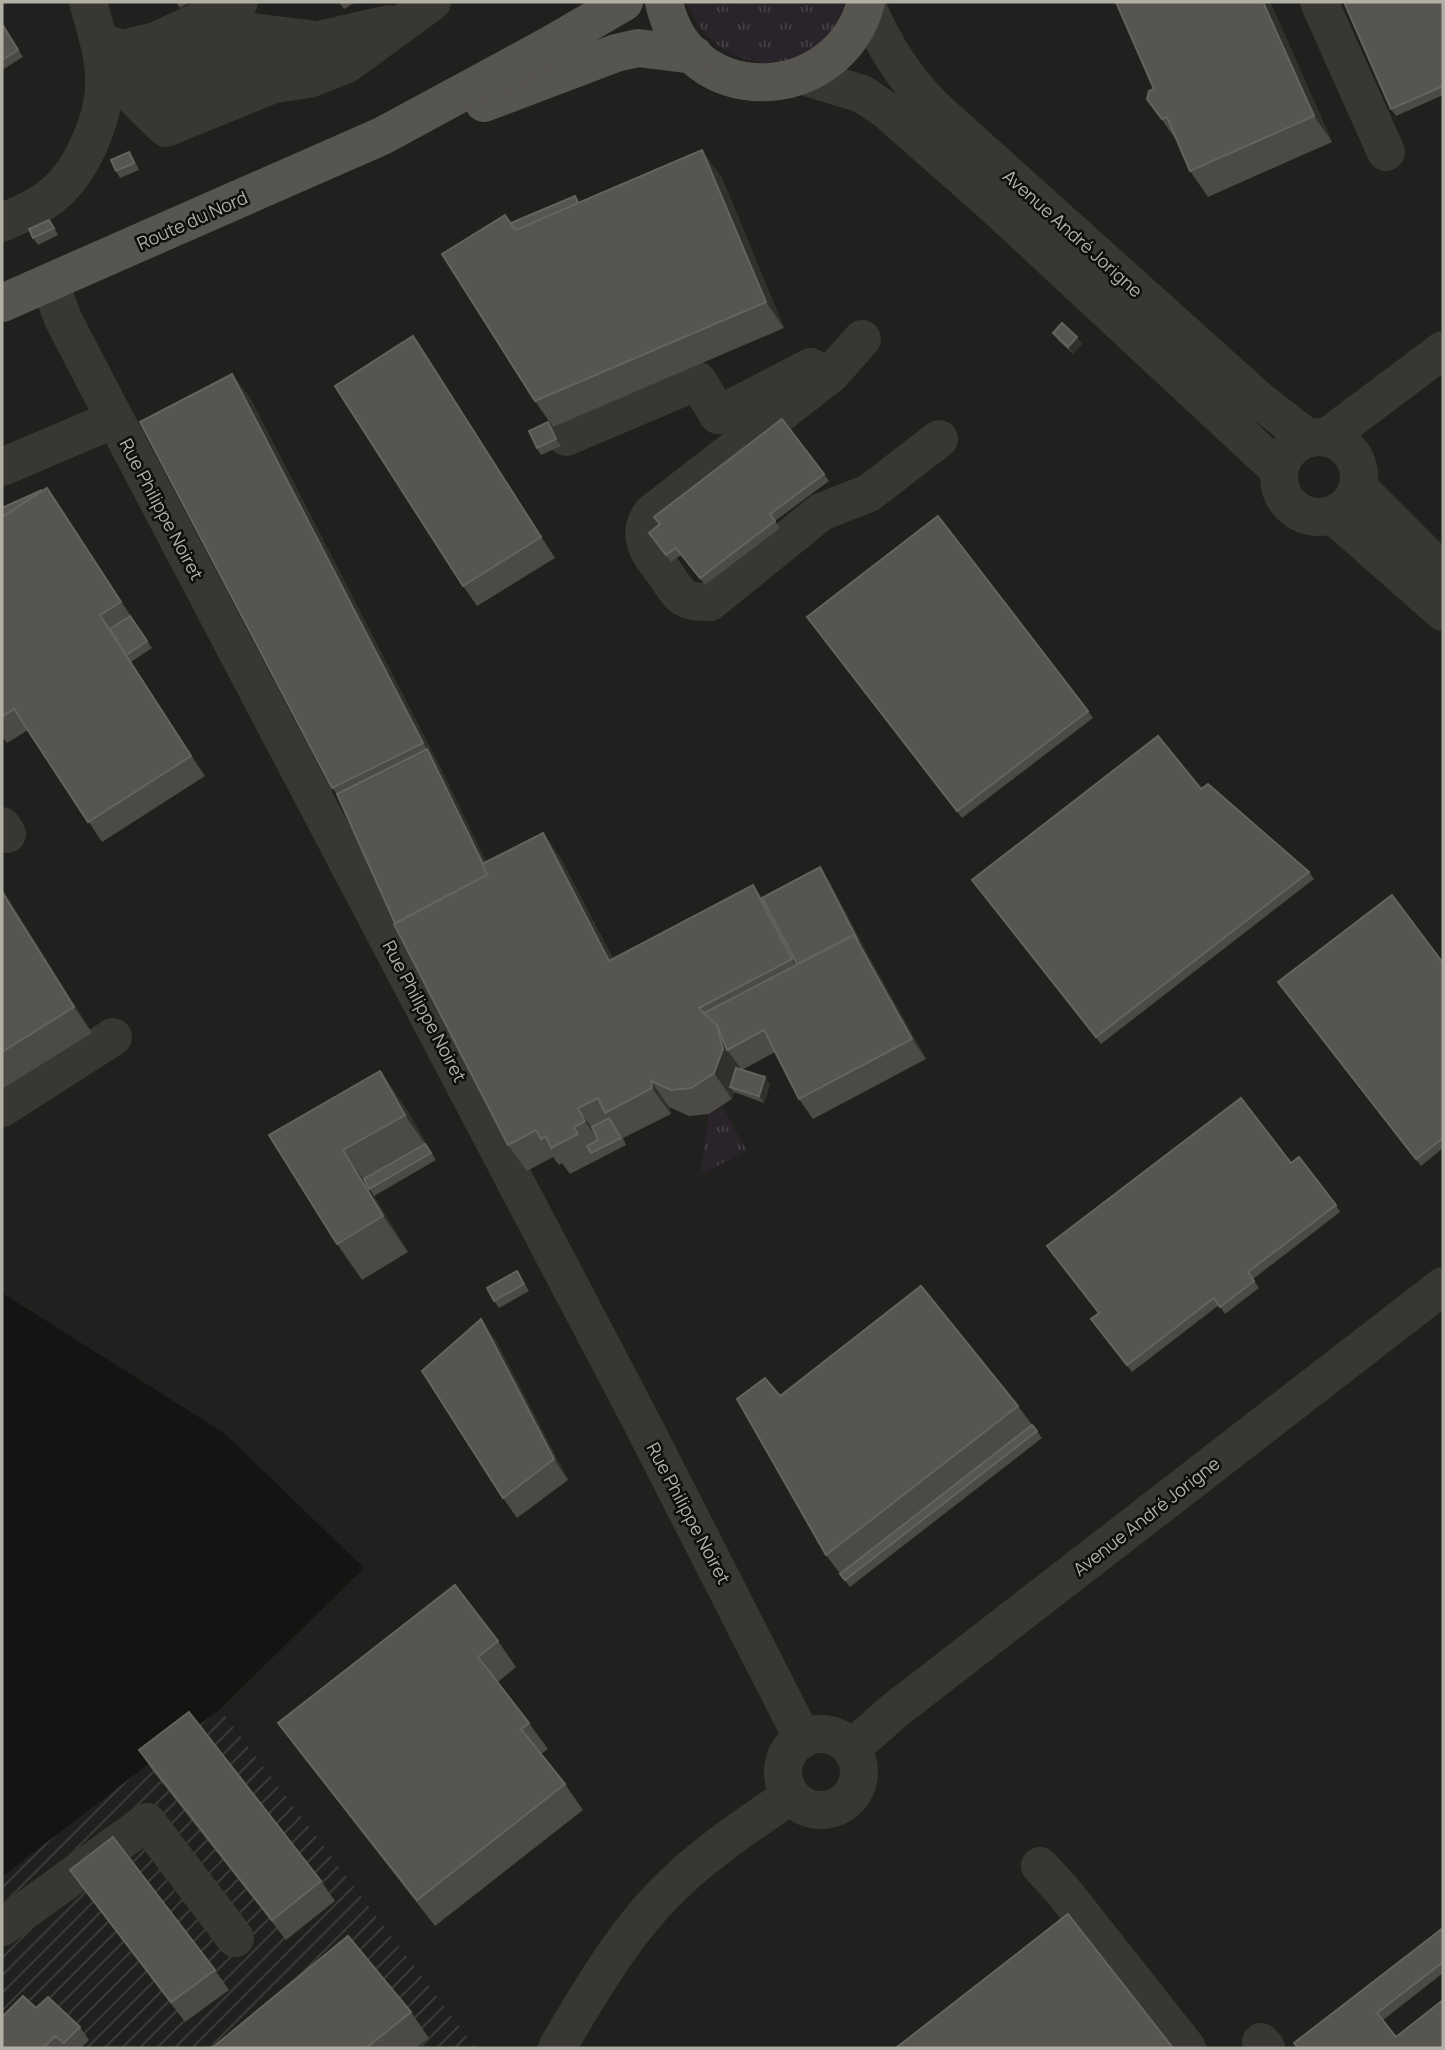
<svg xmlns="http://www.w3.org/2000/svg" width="1445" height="2050" font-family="Manrope,sans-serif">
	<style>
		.built { fill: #20201e }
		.industrial { fill: url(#industrial-furrows) }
		.grass { fill: url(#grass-tufts) }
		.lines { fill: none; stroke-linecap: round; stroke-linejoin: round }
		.minor { stroke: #383734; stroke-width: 38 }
		.major { stroke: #575550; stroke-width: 38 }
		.wall { fill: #4b4a46 }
		.shaded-wall { fill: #30302d }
		.building { fill: #565550; stroke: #64635e; stroke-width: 2 }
		.labels { text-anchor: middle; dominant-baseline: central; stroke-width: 5; stroke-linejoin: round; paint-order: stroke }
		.street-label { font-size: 18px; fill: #b2afa5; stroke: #0e0f0d }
	</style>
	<defs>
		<pattern id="industrial-furrows" width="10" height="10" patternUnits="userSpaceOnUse" patternTransform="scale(1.75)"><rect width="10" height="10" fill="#20201e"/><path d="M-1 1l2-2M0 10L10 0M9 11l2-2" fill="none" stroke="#3e3e3c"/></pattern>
		<pattern id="grass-tufts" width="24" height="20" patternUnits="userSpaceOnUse" patternTransform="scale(1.75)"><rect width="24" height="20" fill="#2a2329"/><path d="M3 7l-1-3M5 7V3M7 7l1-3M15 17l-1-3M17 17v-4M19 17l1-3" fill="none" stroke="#464045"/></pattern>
	</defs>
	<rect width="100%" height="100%" fill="#141412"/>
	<path class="built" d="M2 2H1443V2048H476L220 1709 364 1568 224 1433 2 1293Z"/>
	<path class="industrial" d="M220 1709 476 2048H2V1877Z"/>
	<g class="grass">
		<path d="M687 2H845C839 17 834 31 821 43 774 84 705 57 687 2Z"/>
		<path d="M723 1108 747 1151 700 1175 709 1114Z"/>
	</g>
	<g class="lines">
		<g class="minor">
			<path d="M1319 2 1386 152"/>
			<path d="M866 4C883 44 903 77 935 109L1260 401 1308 438"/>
			<path d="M100 42 122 49 156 41 239 2"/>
			<path d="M804 76 862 94 886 110 995 206 1279 470"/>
			<path d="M105 80 124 86 250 32 310 39"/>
			<path d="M124 86 145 108 319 40 389 24"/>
			<path d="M145 108 166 128 274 84 309 79 347 64 432 2"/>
			<path d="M2 223C18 215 35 209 49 198 81 175 105 118 104 80 104 53 95 28 88 2"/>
			<path d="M50 283 63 319 115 419 640 1419 803 1739"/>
			<path d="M862 339 831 374 652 513C634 537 651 555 666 575 671 582 676 592 683 597 691 602 700 602 710 602L821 512 869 493 939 439"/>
			<circle cx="1319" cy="477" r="40"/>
			<path d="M566 437 698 381 718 415 811 367"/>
			<path d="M1327 437 1443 350"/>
			<path d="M2 467 115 419"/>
			<path d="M1359 488 1443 572"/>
			<path d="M1333 515 1443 612"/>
			<path d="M2 826 7 834"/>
			<path d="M2 1108 113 1037"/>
			<circle cx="821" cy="1772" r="38"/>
			<path d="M851 1749 894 1711 1443 1286"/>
			<path d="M1040 1866 1063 1891 1187 2048"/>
			<path d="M2 1927 147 1822 235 1938"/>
			<path d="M1261 2042 1266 2048"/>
			<path d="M557 2048C586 1998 623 1935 664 1894 700 1856 748 1825 791 1795"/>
		</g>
		<g class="major">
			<path d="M664 2C687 111 838 107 866 2"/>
			<path d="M484 103 616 53 638 48 694 55"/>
			<path d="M2 303 382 136 552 44 624 2"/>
		</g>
	</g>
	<g class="wall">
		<path d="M176 2H190L180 8Z"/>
		<path d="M339 2H356L344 9Z"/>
		<path d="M1116 2H1270L1332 142 1208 197 1190 171 1177 141 1147 99 1154 89Z"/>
		<path d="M1443 2V95L1396 116 1391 109Z"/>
		<path d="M2 23 23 57 2 70Z"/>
		<path d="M129 152 134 159 139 170 120 178 116 171Z"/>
		<path d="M721 176 784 328 553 427 535 401 511 223 575 196 580 203Z"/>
		<path d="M54 227 58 235 38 245 33 238Z"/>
		<path d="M1053 333 1077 337 1082 344 1073 354 1058 340Z"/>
		<path d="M413 336 427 356 555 558 477 606 463 586Z"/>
		<path d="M232 374 251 400 441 769 486 862 543 833 561 859 613 959 753 885 762 898 829 881 868 955 926 1059 813 1119 799 1099 775 1052 742 1070 770 1084 764 1103 734 1092 732 1099 709 1114 689 1116 669 1107 671 1114 623 1138 626 1145 570 1174 562 1163 559 1165 553 1157 527 1171 508 1145 337 794 332 788Z"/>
		<path d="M548 422 553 429 561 446 541 455 537 448Z"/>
		<path d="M824 474 829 481 775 521 780 528 705 585 681 555 671 562 649 533 660 524 654 517Z"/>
		<path d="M2 508H61L152 648 131 662 205 776 102 842 28 730 7 743 2 736Z"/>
		<path d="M812 624 1088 711 1093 718 962 818Z"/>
		<path d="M1201 789 1309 872 1314 879 1101 1044 977 887Z"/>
		<path d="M2 889 92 1033 2 1089Z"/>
		<path d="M1443 963V1148L1421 1166 1283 989Z"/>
		<path d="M380 1071 405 1107 436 1160 374 1196 408 1252 362 1280 337 1244 269 1135Z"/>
		<path d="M1291 1163 1336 1205 1340 1212 1253 1279 1259 1288 1225 1314 1219 1305 1132 1372 1096 1326Z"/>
		<path d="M517 1271 529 1291 499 1308 494 1301Z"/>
		<path d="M495 1339 568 1480 517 1518 503 1498Z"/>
		<path d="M780 1396 1018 1406 1042 1438 850 1587 826 1555Z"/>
		<path d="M498 1641 516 1667 498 1682 529 1723 548 1749 541 1754 565 1784 583 1810 435 1926 297 1749 278 1723Z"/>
		<path d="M139 1750 321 1881 335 1901 286 1940 153 1771Z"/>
		<path d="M70 1870 215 1970 229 1990 185 2022 84 1890Z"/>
		<path d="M1443 1928V1973L1383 2020 1396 2037 1443 2048H1297Z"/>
		<path d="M36 2008 80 2027 89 2040 81 2048H2Z"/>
		<path d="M411 2012 429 2038 416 2048H212Z"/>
	</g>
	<g class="shaded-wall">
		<path d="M1263 2H1270L1332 142 1314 116Z"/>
		<path d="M702 150 721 176 784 328 766 302Z"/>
		<path d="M413 336 427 356 555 558 541 537Z"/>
		<path d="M1077 337 1082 344 1073 354 1068 347Z"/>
		<path d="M232 374 251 400 441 769 423 743Z"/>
		<path d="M548 422 553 429 561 446 556 439Z"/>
		<path d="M47 488 61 508 152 648 121 602Z"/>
		<path d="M100 615 114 636 205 776 191 756Z"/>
		<path d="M427 749 441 769 505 901 491 881Z"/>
		<path d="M543 833 561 859 627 987 609 961Z"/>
		<path d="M820 867 829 881 868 955 926 1059 912 1039 854 935Z"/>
		<path d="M753 885 772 911 801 971 792 959Z"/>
		<path d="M2 889 92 1033 74 1007 2 892Z"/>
		<path d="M717 1025 733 1047 727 1050 740 1067 741 1075 730 1087 734 1092 732 1099 714 1073Z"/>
		<path d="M380 1071 405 1107 436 1160 405 1115Z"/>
		<path d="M765 1077 770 1084 764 1103 759 1096Z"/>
		<path d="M651 1081 669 1107 671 1114 652 1088Z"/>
		<path d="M578 1108 596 1134 603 1147 585 1121Z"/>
		<path d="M343 1150 368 1186 408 1252 383 1216Z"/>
		<path d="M481 1319 495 1339 568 1480 554 1459Z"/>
	</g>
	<g class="building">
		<path d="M1116 2H1263L1314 116 1190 171 1167 117 1162 119 1147 99 1149 91 1154 89Z"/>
		<path d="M1344 2H1443V86L1391 109Z"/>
		<path d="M2 24 18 50 2 60Z"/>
		<path d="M702 150 766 302 535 401 442 254 505 215 515 230Z"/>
		<path d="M129 152 134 163 116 171 111 160Z"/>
		<path d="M575 196 578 203 516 230 511 223Z"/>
		<path d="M49 220 54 228 33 238 29 229Z"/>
		<path d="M1062 323 1077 337 1068 347 1053 333Z"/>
		<path d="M413 336 541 537 463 586 335 386Z"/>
		<path d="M232 374 423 743 332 788 140 422Z"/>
		<path d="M782 419 824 474 770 514 775 521 700 578 676 548 666 555 649 533 660 524 654 517Z"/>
		<path d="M548 422 556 439 537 448 529 431Z"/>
		<path d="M47 488 121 602 100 615 191 756 88 822 14 709 2 717V517Z"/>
		<path d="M42 490 2 517V508Z"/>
		<path d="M938 516 1088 711 957 811 807 617Z"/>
		<path d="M130 616 147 641 126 655 110 629Z"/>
		<path d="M1158 736 1201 789 1208 784 1309 872 1096 1037 972 880Z"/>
		<path d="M427 749 483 864H482L487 875 395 923 337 794Z"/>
		<path d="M543 833 609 961 753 885 792 959 699 1008 717 1025 723 1049 714 1073 691 1088 671 1090 651 1081 652 1088 605 1113 598 1098 578 1108 585 1121 574 1127 578 1134 551 1148 546 1136 541 1139 536 1130 508 1145 394 924 487 875 482 864Z"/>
		<path d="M820 867 858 941 854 935 797 964 762 898Z"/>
		<path d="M2 892 74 1007 2 1052Z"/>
		<path d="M1392 895 1443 963V1138L1416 1159 1278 982Z"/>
		<path d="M854 935 912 1039 799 1099 764 1030 727 1050 717 1025 704 1013Z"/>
		<path d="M736 1068 765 1077 759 1096 730 1087Z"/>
		<path d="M380 1071 405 1115 343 1150 383 1216 337 1244 269 1135Z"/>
		<path d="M1241 1098 1291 1163 1299 1157 1336 1205 1248 1272 1254 1281 1220 1307 1214 1298 1127 1365 1091 1319 1099 1313 1047 1246Z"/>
		<path d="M609 1118 621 1138 591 1153 587 1146 598 1140 592 1127Z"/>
		<path d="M425 1144 431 1153 369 1189 364 1179Z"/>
		<path d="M517 1271 524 1284 494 1301 487 1288Z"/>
		<path d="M921 1286 1018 1406 826 1555 737 1399 765 1378 780 1396Z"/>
		<path d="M481 1319 554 1459 503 1498 422 1371Z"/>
		<path d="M1032 1425 1037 1431 845 1580 840 1574Z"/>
		<path d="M455 1585 498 1641 478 1657 529 1723 521 1729 565 1784 417 1900 278 1723Z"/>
		<path d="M189 1712 321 1881 272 1920 139 1750Z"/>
		<path d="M113 1837 215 1970 171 2002 70 1870Z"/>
		<path d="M1068 1914 1173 2048H896Z"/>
		<path d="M1443 1928V1962L1377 2013 1396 2037 1443 2000V2048H1298L1294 2043Z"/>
		<path d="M348 1936 411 2012 366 2048H212Z"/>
		<path d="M23 1996 36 2008 48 1997 80 2027 64 2043 55 2036 43 2048H2V2017Z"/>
	</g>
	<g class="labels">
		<g class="street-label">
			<text transform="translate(192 220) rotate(-24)">Route du Nord</text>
			<text transform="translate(1073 233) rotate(42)">Avenue André Jorigne</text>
			<text transform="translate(162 509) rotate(62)">Rue Philippe Noiret</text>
			<text transform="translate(425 1011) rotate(62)">Rue Philippe Noiret</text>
			<text transform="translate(689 1513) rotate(62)">Rue Philippe Noiret</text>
			<text transform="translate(1146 1516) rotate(-38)">Avenue André Jorigne</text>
		</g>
	</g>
	<rect width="1445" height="2050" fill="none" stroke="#b2afa5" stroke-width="7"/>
</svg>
